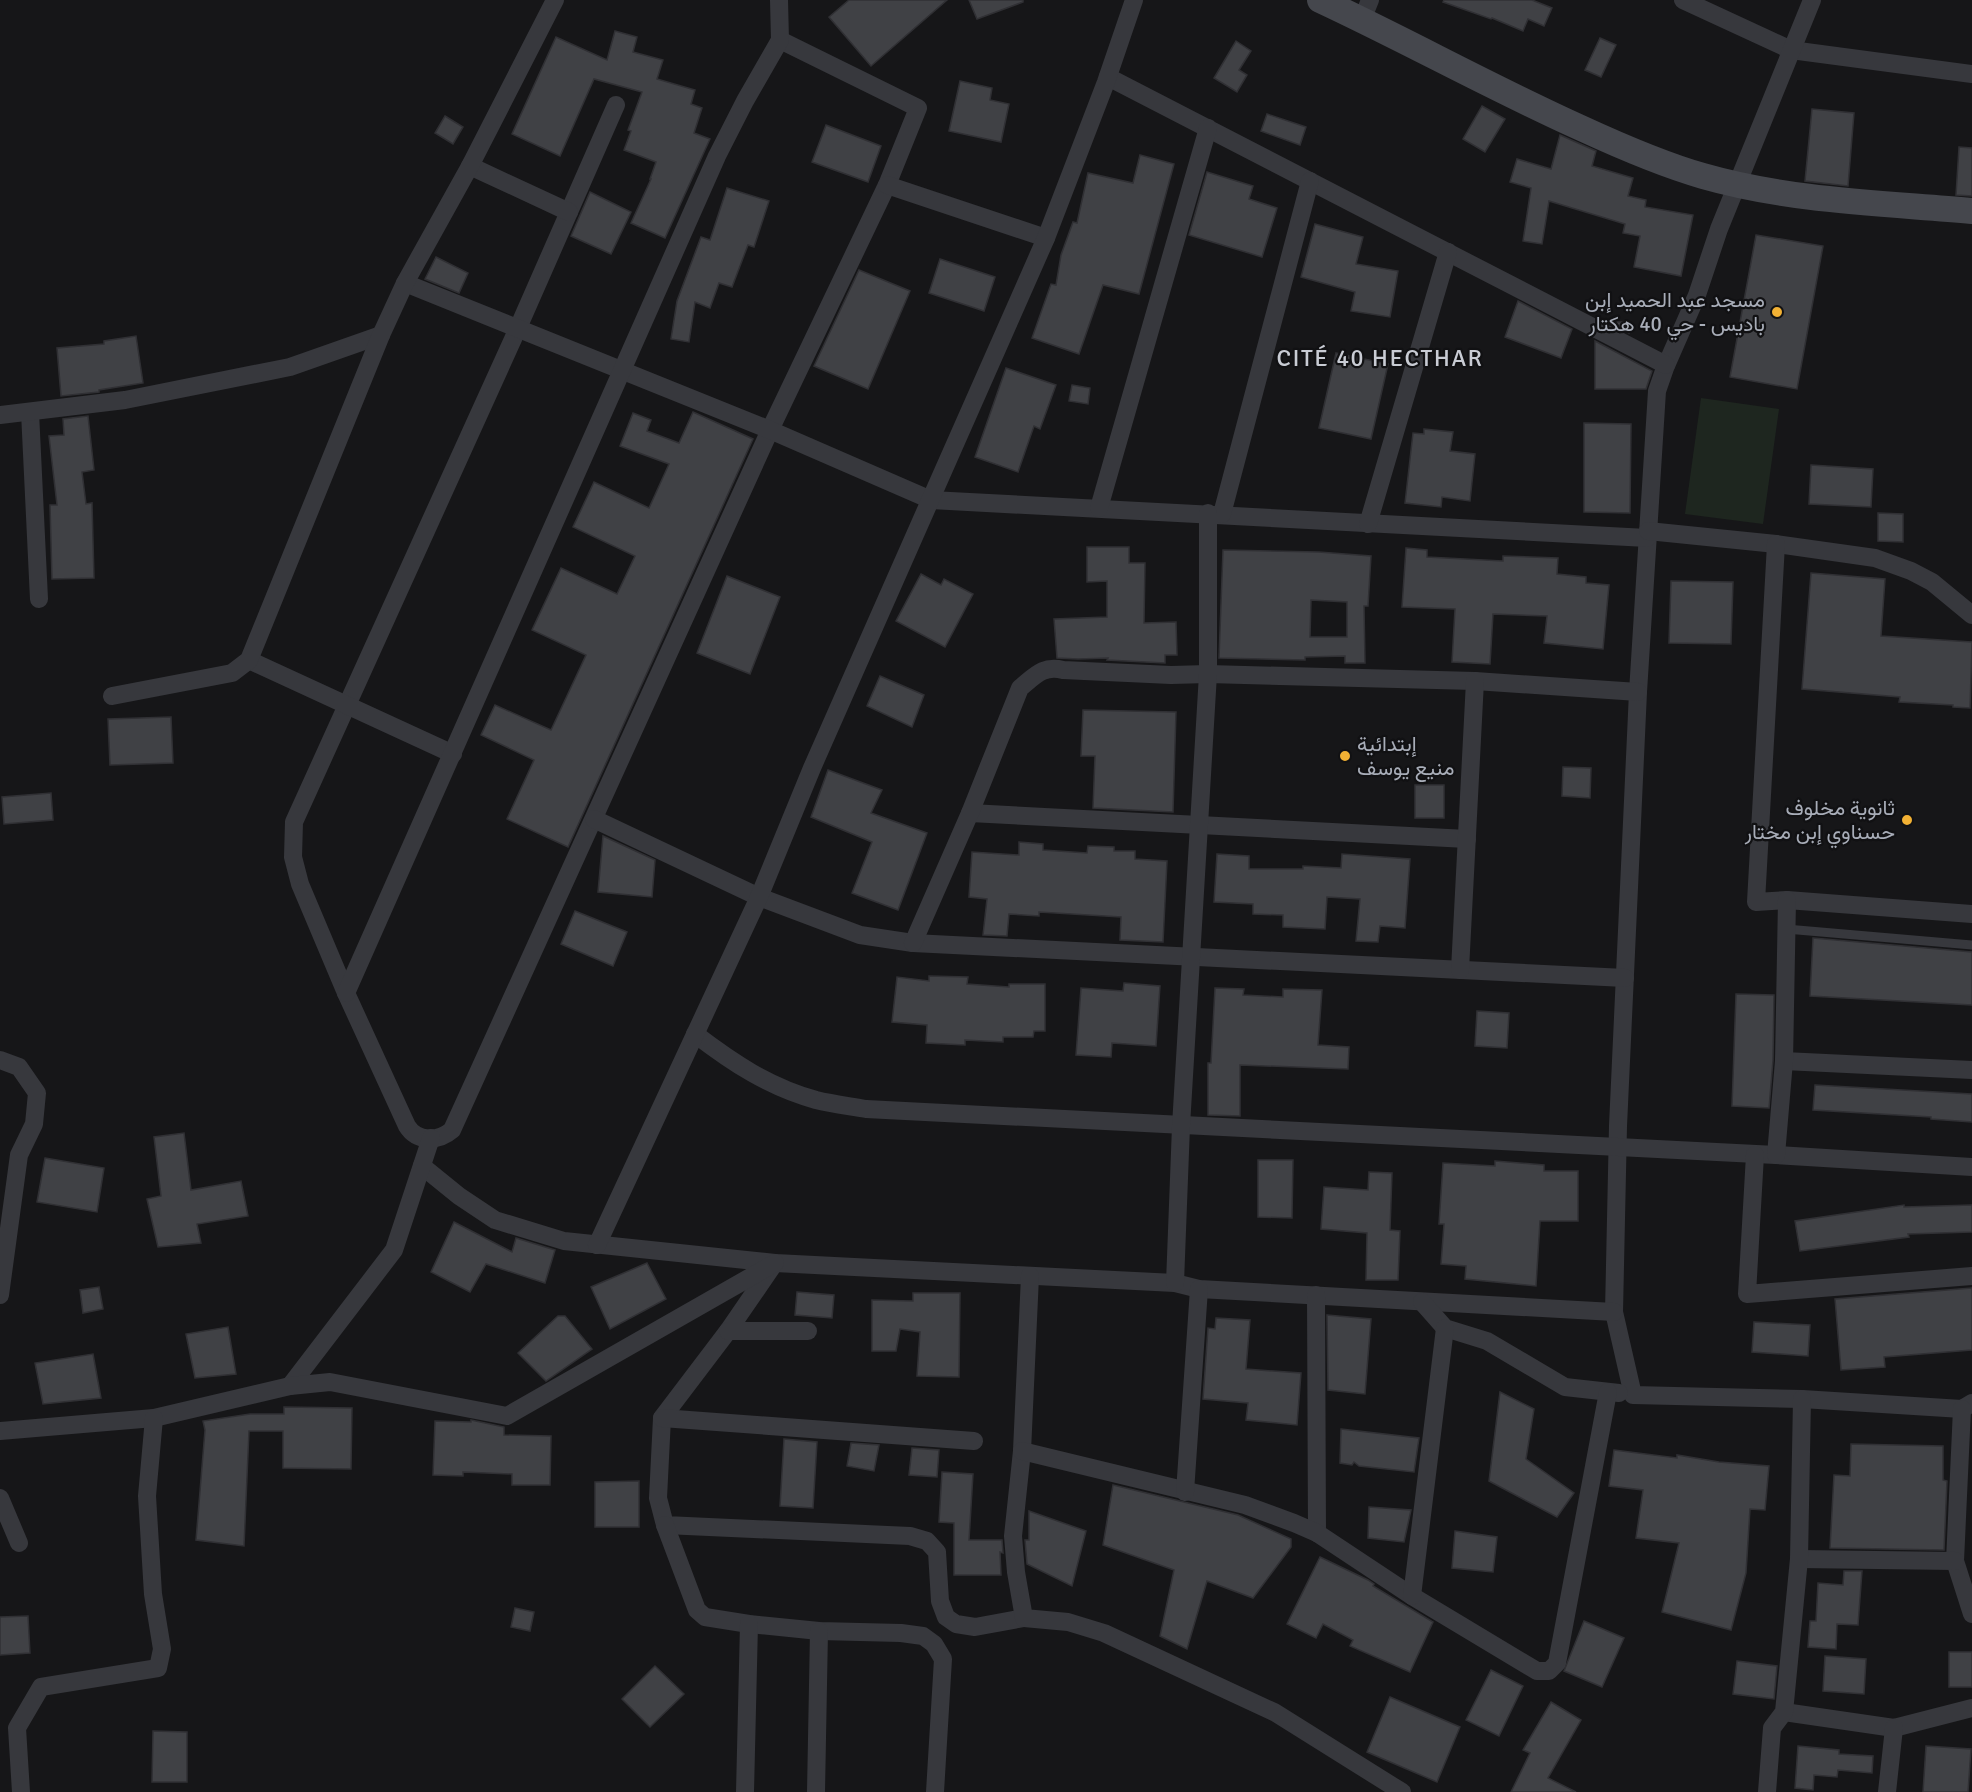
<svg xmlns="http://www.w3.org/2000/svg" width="1972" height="1792" font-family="Signika,Vazirmatn,sans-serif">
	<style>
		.green { fill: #1e261f }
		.building { fill: #404145; stroke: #303034; stroke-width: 1.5; fill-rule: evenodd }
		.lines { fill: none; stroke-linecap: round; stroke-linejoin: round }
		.lane { stroke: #37383d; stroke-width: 9 }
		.street { stroke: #37383d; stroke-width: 18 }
		.secondary { stroke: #45474d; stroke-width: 26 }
		.poi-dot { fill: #f2b134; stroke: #111113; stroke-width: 2 }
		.labels { text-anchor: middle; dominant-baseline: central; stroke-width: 4.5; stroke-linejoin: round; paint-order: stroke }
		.poi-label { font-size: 21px; fill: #a8adb8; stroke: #111113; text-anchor: end }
		.quarter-label { font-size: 24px; letter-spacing: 1.5px; fill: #c9ccd4; stroke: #111113 }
	</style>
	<rect width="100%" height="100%" fill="#161618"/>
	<path class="green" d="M1701 398 1779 409 1763 524 1685 514Z"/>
	<g class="building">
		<path d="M849 0H947L871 66 829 17Z"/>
		<path d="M969 0H1023V2L977 19Z"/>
		<path d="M1444 0H1532L1552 8 1544 26 1528 19 1523 31 1492 18 1491 19 1443 2Z"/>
		<path d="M615 31 637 37 633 52 663 60 657 79 695 90 691 104 702 108 694 133 710 139 665 238 631 223 651 179H650L656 162 624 150 631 131 628 130 642 92 594 79 560 156 512 134 556 37 607 60Z"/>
		<path d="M1600 38 1616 45 1601 77 1585 70Z"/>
		<path d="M1236 41 1251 51 1239 70 1247 75 1237 92 1214 78Z"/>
		<path d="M960 81 992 88 990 100 1009 104 1001 142 949 131Z"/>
		<path d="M1482 106 1505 119 1485 152 1463 139Z"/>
		<path d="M1812 109 1854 113 1848 186 1805 181Z"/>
		<path d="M1267 114 1306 127 1300 145 1261 131Z"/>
		<path d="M445 116 463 127 453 144 435 133Z"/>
		<path d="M826 125 881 146 868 182 812 162Z"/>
		<path d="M1560 135 1596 151 1592 166 1633 178 1628 196 1646 200 1645 207 1693 215 1681 276 1634 267 1640 236 1623 233 1625 224 1549 201 1542 244 1523 241 1531 188 1510 182 1517 159 1551 169Z"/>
		<path d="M1959 147 1972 148V196L1956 195Z"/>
		<path d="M1140 155 1174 164 1139 294 1103 285 1079 354 1032 338 1051 284 1056 285 1061 255 1073 222 1077 223 1088 173 1133 183Z"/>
		<path d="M1207 172 1253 186 1249 199 1277 208 1262 257 1189 235Z"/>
		<path d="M727 188 769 201 754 247 748 245 732 287 719 283 710 308 695 302 689 342 671 339 677 301 701 237 710 240Z"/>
		<path d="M590 192 631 212 611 254 571 236Z"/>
		<path d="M1315 224 1363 237 1356 264 1398 271 1390 317 1351 311 1355 292 1301 277Z"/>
		<path d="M1756 235 1823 246 1797 389 1730 377Z"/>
		<path d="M436 257 468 273 459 293 425 279Z"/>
		<path d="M940 259 995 277 984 311 929 293Z"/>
		<path d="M859 270 910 291 868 389 814 366Z"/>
		<path d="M1518 301 1572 329 1561 358 1505 337Z"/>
		<path d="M1607 322H1629V333Z"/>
		<path d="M136 336 143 383 99 390V392L61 396 57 348 104 344V341Z"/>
		<path d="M1595 341 1652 371 1646 389H1595Z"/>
		<path d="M1336 353 1388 364 1371 439 1319 428Z"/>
		<path d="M1006 368 1056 385 1040 429 1034 426 1018 472 975 457Z"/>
		<path d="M1072 385 1090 388 1088 404 1069 401Z"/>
		<path d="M693 412 753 439 568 847 507 819 534 760 481 735 495 705 551 730 586 655 532 630 561 568 617 594 635 556 573 527 594 482 649 508 669 464 620 446 633 413 651 420 647 431 679 443Z"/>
		<path d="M88 416 94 470 82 472 86 504 92 503 94 578 52 579 50 505H57L49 436 64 435 63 419Z"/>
		<path d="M1584 423 1631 424 1630 513 1584 512Z"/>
		<path d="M1424 429 1453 432 1450 451 1475 454 1470 501 1442 497 1441 507 1405 503 1413 433 1424 434Z"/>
		<path d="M1811 465 1873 469 1871 507 1809 504Z"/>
		<path d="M1878 513 1903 514V542L1878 541Z"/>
		<path d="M1087 547H1129V563H1145L1144 623 1176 622 1177 655H1165V663L1107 660 1108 658 1078 659 1057 658 1054 619 1107 617V581L1087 582Z"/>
		<path d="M1406 548 1427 550V557L1503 561V556L1558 558 1557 574 1586 577V583L1609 585 1603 649 1544 643 1547 616 1493 614 1490 664 1452 662 1455 609 1402 607Z"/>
		<path d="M1223 550 1319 552 1371 556 1368 606H1364L1365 663H1345V656L1305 657V660L1219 658ZM1311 600 1347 602V637H1310Z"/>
		<path d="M1811 573 1885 579 1881 636 1972 642 1970 708 1953 707V705L1899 702 1900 697 1802 689Z"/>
		<path d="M921 574 941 585 944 579 973 594 945 647 896 621Z"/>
		<path d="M727 576 780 597 750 674 697 653Z"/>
		<path d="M1671 581 1733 582 1731 644 1669 643Z"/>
		<path d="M880 676 924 695 912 727 867 706Z"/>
		<path d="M1083 710 1176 712 1173 812 1093 808 1095 756H1081Z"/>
		<path d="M171 717 173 763 110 765 108 719Z"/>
		<path d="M1563 767 1591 768 1590 798 1562 796Z"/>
		<path d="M828 770 882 790 871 813 927 833 898 910 852 893 872 842 811 817Z"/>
		<rect x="1415" y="785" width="29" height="33"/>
		<path d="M51 793 53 820 4 824 2 797Z"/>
		<path d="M603 836 655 860 652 897 598 892Z"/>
		<path d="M1019 842 1043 844V850L1087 853 1088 846 1114 847V851H1135V859L1167 861 1163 942 1120 940 1121 917 1039 912V916L1009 914 1007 936 983 935 987 899 969 897 972 852 1019 855Z"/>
		<path d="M1217 854 1249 856V869H1303V866L1341 868 1342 854 1410 859 1405 928 1380 926 1378 942 1356 941 1360 899 1327 897 1325 929 1283 927V915L1253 914V904L1214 902Z"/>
		<path d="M575 911 627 932 613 966 561 944Z"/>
		<path d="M1813 938 1972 952V1005L1810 996Z"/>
		<path d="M929 976 968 977 967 984 1009 987V984H1045V1031H1034L1033 1037H1003V1042L965 1040V1045L926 1043 927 1025 892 1022 897 977 929 981Z"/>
		<path d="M1124 983 1160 986 1156 1046 1112 1043 1111 1057 1076 1055 1081 988 1123 991Z"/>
		<path d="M1215 988 1244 989 1243 995 1283 997V989L1322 990 1318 1045 1349 1047 1348 1069 1240 1065V1116L1208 1115V1063H1211Z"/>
		<path d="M1736 994 1774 995 1773 1060 1769 1108 1732 1106Z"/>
		<path d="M1477 1011 1509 1013 1507 1048 1475 1046Z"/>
		<path d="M1815 1085 1972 1094V1122L1931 1119V1117L1813 1110Z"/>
		<path d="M184 1133 191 1190 241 1181 248 1216 197 1224 201 1243 158 1247 147 1199 161 1196 154 1137Z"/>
		<path d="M45 1158 104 1168 97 1212 37 1202Z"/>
		<path d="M1258 1160H1293L1292 1218 1258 1217Z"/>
		<path d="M1495 1161 1544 1165V1171H1578V1221H1540L1536 1286 1465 1279 1466 1266 1441 1264 1444 1224H1439L1443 1163 1495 1166Z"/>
		<path d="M1369 1172 1392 1173 1390 1230 1400 1231 1398 1280H1366L1367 1233 1321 1229 1324 1187 1368 1190Z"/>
		<path d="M1904 1205V1207L1972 1205V1232L1908 1234 1909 1237 1800 1251 1795 1221Z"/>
		<path d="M454 1222 512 1252 516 1238 555 1250 545 1283 486 1264 470 1292 431 1272Z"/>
		<path d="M647 1263 666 1299 610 1329 591 1287Z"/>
		<path d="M99 1287 103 1309 83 1313 80 1290Z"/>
		<path d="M1972 1288V1350L1884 1357 1885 1367 1841 1370 1835 1299Z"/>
		<path d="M797 1292 834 1295 832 1318 795 1315Z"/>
		<path d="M913 1293H960L959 1377 917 1376 920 1332 900 1329 896 1351H872V1300L913 1301Z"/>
		<path d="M1327 1315 1371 1319 1365 1394 1328 1390Z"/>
		<path d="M558 1316H565L592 1349 546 1381 518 1353Z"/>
		<path d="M1216 1318 1250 1320 1246 1369 1301 1373 1297 1425 1246 1420 1248 1403 1203 1399 1208 1328 1215 1329Z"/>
		<path d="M1754 1322 1810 1325 1808 1356 1752 1352Z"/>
		<path d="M228 1327 236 1374 195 1378 186 1334Z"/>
		<path d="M93 1354 101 1398 43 1404 35 1363Z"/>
		<path d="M1500 1392 1534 1409 1526 1459 1574 1493 1557 1517 1489 1481Z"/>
		<path d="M284 1407 352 1408 351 1469 283 1468V1431H249L244 1546 196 1540 205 1430 203 1421 250 1414H284Z"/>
		<path d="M471 1420 504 1427V1435L551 1436 550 1485H512V1474L463 1472V1476L433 1475 435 1421 471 1422Z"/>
		<path d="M1341 1429 1419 1438 1414 1472 1359 1466 1354 1462 1352 1465 1340 1463Z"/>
		<path d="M784 1439 817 1442 813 1508 780 1506Z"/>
		<path d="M851 1443 879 1445 874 1471 847 1466Z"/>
		<path d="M1851 1444 1943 1446V1480L1947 1481 1944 1550 1830 1548 1834 1475 1850 1476Z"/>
		<path d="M912 1448 939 1450 937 1477 909 1475Z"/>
		<path d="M1614 1450 1677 1458V1455L1719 1462 1769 1466 1765 1510 1750 1509 1746 1573 1731 1630 1662 1612 1679 1543 1636 1538 1643 1490 1609 1486Z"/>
		<path d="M942 1472 973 1474 969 1540H1002L1003 1553 1000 1552 1001 1575H954V1523L939 1522Z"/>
		<path d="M639 1481V1527H595V1482Z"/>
		<path d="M1113 1485 1238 1515 1291 1539V1547L1253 1598 1207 1581 1187 1649 1160 1636 1174 1570 1103 1545Z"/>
		<path d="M1369 1507 1411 1510 1404 1542 1368 1538Z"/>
		<path d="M1029 1511 1086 1531 1072 1586 1027 1564 1025 1540H1029Z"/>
		<path d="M1455 1531 1497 1537 1493 1572 1452 1568Z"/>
		<path d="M1320 1557 1368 1580 1374 1584 1373 1586 1433 1622 1410 1672 1350 1646 1353 1640 1323 1624 1316 1638 1287 1624Z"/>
		<path d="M1844 1571H1862L1858 1625 1837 1624 1836 1649 1808 1647 1810 1621H1816L1818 1583 1843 1585Z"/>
		<path d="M515 1608 534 1612 530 1631 511 1627Z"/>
		<path d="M28 1616 30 1653 0 1655V1617Z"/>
		<path d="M1584 1621 1624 1638 1602 1687 1564 1671Z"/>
		<rect x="1949" y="1652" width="23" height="35"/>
		<path d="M1825 1656 1866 1659 1864 1694 1823 1691Z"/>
		<path d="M1737 1661 1777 1666 1774 1699 1733 1694Z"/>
		<path d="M655 1666 684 1694 650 1727 622 1699Z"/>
		<path d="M1491 1670 1523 1686 1499 1736 1466 1720Z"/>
		<path d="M1390 1697 1460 1727 1437 1782 1367 1752Z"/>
		<path d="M1551 1702 1581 1720 1548 1778 1576 1792H1511L1530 1753 1523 1750Z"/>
		<path d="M153 1731 187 1732V1782H152Z"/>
		<path d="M1798 1746 1839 1750V1754L1873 1756 1872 1773 1838 1770 1837 1777 1814 1775 1813 1790 1795 1788Z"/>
		<path d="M1926 1746 1971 1749 1968 1792H1923Z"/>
	</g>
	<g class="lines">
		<path class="lane" d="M1786 929 1972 945"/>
		<g class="street">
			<path d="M1683 0 1791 50 1972 74"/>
			<path d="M1812 0 1719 229 1697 295 1665 368 1657 391 1638 692 1618 1126 1614 1312 1633 1395 1802 1399 1962 1409 1972 1403"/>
			<path d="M1362 20 1370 0"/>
			<path d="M1108 77 1666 365"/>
			<path d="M616 105 518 328 294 822 293 857 300 884 346 993 407 1126C417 1142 438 1142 452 1130L770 430 887 185 918 108 780 40"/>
			<path d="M470 166 569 212"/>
			<path d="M887 185 1046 238"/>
			<path d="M405 283 770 430 931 500 1647 538"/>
			<path d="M30 412 39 599"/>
			<path d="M0 415 125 400 290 367 381 335"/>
			<path d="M1099 508 1208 128"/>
			<path d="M1222 514 1310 181"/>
			<path d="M1368 524 1448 252"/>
			<path d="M1648 531 1776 544 1875 558 1911 571 1932 582 1972 615"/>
			<path d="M1776 544 1756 902 1787 900 1972 914"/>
			<path d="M249 660 453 754"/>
			<path d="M112 696 232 673 249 660 381 335 405 283 470 166 555 0"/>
			<path d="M970 813 1467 839"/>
			<path d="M594 819 759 897 860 935 913 943 1625 978"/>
			<path d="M913 943 970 813 1020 688C1035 676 1043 665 1063 670L1171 675 1208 674 1475 681 1638 692"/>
			<path d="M1460 970 1475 681"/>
			<path d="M346 993 717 156 745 101 780 40 779 0"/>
			<path d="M695 1034C733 1063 769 1087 816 1100 832 1104 849 1106 866 1109L1776 1155 1972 1167"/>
			<path d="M0 1060 19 1067 37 1093 34 1124 19 1155 0 1295"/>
			<path d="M1784 1061 1972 1070"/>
			<path d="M1755 1155 1747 1294 1972 1276"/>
			<path d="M1776 1155 1784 1061 1787 900"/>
			<path d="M422 1166 459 1196 495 1220 564 1241 775 1263 1175 1283 1199 1289 1614 1312"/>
			<path d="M597 1245 759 897 812 768 1046 238 1106 82 1134 0"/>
			<path d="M772 1267 728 1331 662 1418 658 1498 665 1525 910 1536 927 1541 937 1552 940 1601 946 1617 956 1624 975 1627 1024 1618"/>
			<path d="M1030 1276 1022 1451 1013 1536 1016 1572 1024 1618 1068 1622 1104 1633 1274 1712 1402 1792"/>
			<path d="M1175 1283 1181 1126 1208 674V513"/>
			<path d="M1316 1295 1317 1533"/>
			<path d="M1422 1302 1445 1328 1487 1341 1565 1387 1619 1393"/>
			<path d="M728 1331H808"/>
			<path d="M290 1386 394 1250 431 1138"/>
			<path d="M1962 1409 1955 1561 1972 1614"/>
			<path d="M662 1418 974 1441"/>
			<path d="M0 1431 154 1418 290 1386 330 1382 507 1416 775 1263"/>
			<path d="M1022 1451 1245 1505 1294 1523 1317 1533 1412 1596 1537 1671H1549L1557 1663 1608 1392"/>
			<path d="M1185 1492 1199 1289"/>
			<path d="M0 1498 19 1543"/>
			<path d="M665 1525 697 1610 705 1617 749 1624 819 1631 901 1633 923 1636 934 1644 943 1659 935 1792"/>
			<path d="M1799 1559 1955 1561"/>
			<path d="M1412 1596 1445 1328"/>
			<path d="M1784 1712 1894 1728 1972 1708"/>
			<path d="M21 1792 17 1728 41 1687 158 1668 162 1649 153 1594 147 1496 154 1418"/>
			<path d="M745 1792 749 1624"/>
			<path d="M816 1792 819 1631"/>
			<path d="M1767 1792 1772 1728 1784 1712 1799 1559 1802 1399"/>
			<path d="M1887 1792 1894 1728"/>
		</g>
		<path class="secondary" d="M1320 0C1408 41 1492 88 1581 128 1620 146 1661 164 1703 176 1790 201 1882 203 1972 211"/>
	</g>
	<g class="poi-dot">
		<circle cx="1777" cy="312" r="6"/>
		<circle cx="1345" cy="756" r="6"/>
		<circle cx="1907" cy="820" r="6"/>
	</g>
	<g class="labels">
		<g class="poi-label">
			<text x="1765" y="300">مسجد عبد الحميد إبن<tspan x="1765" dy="24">باديس - حي 40 هكتار</tspan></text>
			<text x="1357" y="744" text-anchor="start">إبتدائية<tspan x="1357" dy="24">منيع يوسف</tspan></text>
			<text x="1895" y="808">ثانوية مخلوف<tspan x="1895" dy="24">حسناوي إبن مختار</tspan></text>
		</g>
		<g class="quarter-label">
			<text x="1380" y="358">CITÉ 40 HECTHAR</text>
		</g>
	</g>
</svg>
